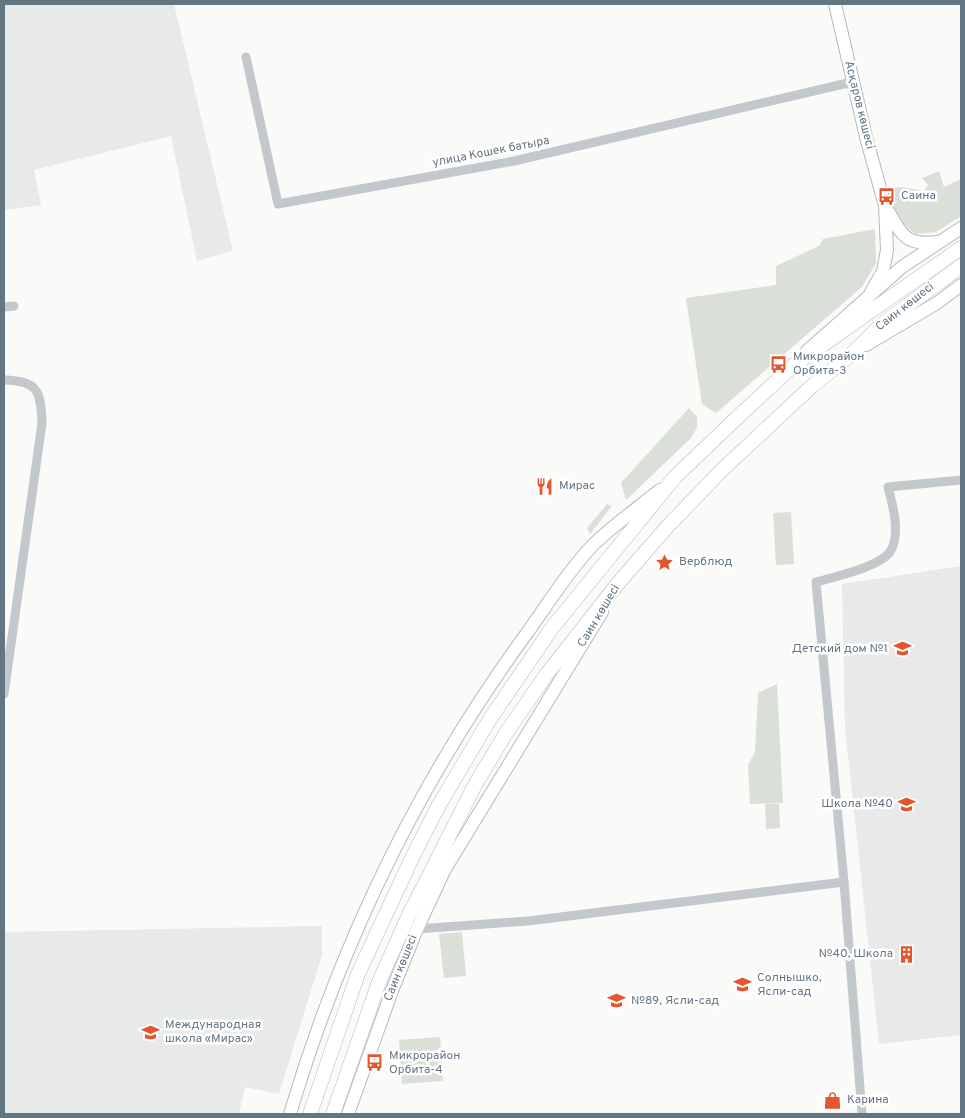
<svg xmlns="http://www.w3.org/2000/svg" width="965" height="1118" font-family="Overpass,sans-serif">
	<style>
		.built { fill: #e8e9e9 }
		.green { fill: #dadfd7 }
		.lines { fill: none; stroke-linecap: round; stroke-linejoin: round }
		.secondary-casing { stroke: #b3babf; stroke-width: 14 }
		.primary-casing { stroke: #b5babe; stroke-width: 15 }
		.street { stroke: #c3c8cc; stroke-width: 9 }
		.secondary { stroke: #fff; stroke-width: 12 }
		.primary { stroke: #fff; stroke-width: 14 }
		.labels { text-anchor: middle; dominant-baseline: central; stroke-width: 5; stroke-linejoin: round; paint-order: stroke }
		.street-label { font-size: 12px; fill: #657683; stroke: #fff }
		.poi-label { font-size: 12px; fill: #657683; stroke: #fff; text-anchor: start }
	</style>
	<rect width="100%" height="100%" fill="#fafaf8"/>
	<g class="built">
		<path d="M4 4H174L233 251 197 261 171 136 34 170 41 205 4 210Z"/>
		<path d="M961 566V1035L879 1044 845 728 842 584Z"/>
		<path d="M322 926V955L279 1094 245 1087 239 1114H4V932Z"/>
	</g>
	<g class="green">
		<path d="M939 171 944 187 961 179V216L936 232 916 234C897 220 890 212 885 188L902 187 924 191 928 185 922 178Z"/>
		<path d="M875 229 876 263 862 287 716 413 702 404 686 298 776 285V266L819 246 823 239Z"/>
		<path d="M689 408 697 417V427L691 438 626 500 621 483Z"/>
		<path d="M607 504 612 506 590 534 587 528Z"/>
		<path d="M791 512 794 564 776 565 773 513Z"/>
		<path d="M777 684 783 803 750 804 748 765 755 752 758 693Z"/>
		<path d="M765 804H779L780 828 766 829Z"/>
		<path d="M462 932 466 976 444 978 439 934Z"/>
		<path d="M440 1037 443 1081 402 1084 399 1040Z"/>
	</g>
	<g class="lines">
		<defs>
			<g id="secondary">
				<path d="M835 4 866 137 885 206 887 250 883 271 869 296"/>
				<path d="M887 209C901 234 905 246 937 242"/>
				<path d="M866 345 937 303 961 285"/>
				<path d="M807 351 902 267 961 228"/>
				<path d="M290 1114C341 942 421 778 527 633 548 604 568 571 593 545 613 525 638 508 660 490"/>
				<path d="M348 1114 393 988 417 929 445 869 602 612"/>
			</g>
			<g id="primary">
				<path d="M310 1114 358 974 412 858 439 805 490 719 552 628 675 477 742 413 794 365 961 248"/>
				<path d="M333 1114 379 982 408 917 475 785 506 733 546 675 620 581 668 526 723 469 812 386 853 353 881 325 961 266"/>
			</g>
		</defs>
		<use href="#secondary" class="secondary-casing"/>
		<use href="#primary" class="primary-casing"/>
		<g class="street">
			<path d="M246 57 278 204 514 161 852 82"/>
			<path d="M4 307 14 306"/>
			<path d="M4 380C38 381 41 391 42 423L4 694"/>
			<path d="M417 929 528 921 844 882"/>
			<path d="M862 1114 844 882 816 582C834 577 879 567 890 552 901 534 893 506 888 487L961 480"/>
		</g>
		<use href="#secondary" class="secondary"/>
		<use href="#primary" class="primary"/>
	</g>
	<defs>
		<symbol id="bus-bare" viewBox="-9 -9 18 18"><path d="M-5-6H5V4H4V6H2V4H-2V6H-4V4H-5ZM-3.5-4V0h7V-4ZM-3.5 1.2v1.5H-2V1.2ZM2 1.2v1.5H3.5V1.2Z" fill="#e4572e" stroke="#fff" stroke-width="2.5" paint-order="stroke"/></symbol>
		<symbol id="restaurant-bare" viewBox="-9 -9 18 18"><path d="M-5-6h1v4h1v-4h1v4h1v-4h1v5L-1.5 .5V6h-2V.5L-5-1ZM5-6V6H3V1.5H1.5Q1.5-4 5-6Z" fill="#e4572e" stroke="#fff" stroke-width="2.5" paint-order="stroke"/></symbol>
		<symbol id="sight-bare" viewBox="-9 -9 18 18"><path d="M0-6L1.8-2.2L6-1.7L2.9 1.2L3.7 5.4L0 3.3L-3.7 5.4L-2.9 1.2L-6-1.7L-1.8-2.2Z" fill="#e4572e" stroke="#fff" stroke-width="2.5" paint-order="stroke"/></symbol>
		<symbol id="school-bare" viewBox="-9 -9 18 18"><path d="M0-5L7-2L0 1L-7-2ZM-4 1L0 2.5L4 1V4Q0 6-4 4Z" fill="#e4572e" stroke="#fff" stroke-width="2.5" paint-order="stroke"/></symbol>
		<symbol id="building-bare" viewBox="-9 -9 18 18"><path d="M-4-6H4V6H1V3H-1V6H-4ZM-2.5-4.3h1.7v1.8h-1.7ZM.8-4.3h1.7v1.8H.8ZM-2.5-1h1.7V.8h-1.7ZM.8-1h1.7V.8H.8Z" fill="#e4572e" stroke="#fff" stroke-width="2.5" paint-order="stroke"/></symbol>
		<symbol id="shop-bare" viewBox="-9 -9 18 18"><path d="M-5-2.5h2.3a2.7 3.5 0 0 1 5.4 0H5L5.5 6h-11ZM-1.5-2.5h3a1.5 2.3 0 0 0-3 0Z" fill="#e4572e" stroke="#fff" stroke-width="2.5" paint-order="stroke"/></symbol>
	</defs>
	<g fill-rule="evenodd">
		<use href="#bus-bare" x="874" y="184" width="25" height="25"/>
		<use href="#bus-bare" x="766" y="352" width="25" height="25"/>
		<use href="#restaurant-bare" x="532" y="474" width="25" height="25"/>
		<use href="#sight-bare" x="652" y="550" width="25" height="25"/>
		<use href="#school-bare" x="890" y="636" width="25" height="25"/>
		<use href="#school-bare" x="894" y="792" width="25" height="25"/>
		<use href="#building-bare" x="894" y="942" width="25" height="25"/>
		<use href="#school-bare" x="730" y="972" width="25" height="25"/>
		<use href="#school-bare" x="604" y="988" width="25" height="25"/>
		<use href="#school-bare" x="138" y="1020" width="25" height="25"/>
		<use href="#bus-bare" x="362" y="1050" width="25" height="25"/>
		<use href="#shop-bare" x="820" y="1088" width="25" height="25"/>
	</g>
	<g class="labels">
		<g class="street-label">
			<text transform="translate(859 105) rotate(76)">Асқаров көшесі</text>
			<text transform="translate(491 152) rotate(-11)">улица Кошек батыра</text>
			<text transform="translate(905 307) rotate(-38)">Саин көшесі</text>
			<text transform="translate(599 616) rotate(-59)">Саин көшесі</text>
			<text transform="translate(401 968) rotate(-68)">Саин көшесі</text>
		</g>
		<g class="poi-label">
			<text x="901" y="196">Саина</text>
			<text x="793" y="357">Микрорайон<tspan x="793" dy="14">Орбита-3</tspan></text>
			<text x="559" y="486">Мирас</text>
			<text x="679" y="562">Верблюд</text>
			<text x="888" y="649" text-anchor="end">Детский дом №1</text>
			<text x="893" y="804" text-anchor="end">Школа №40</text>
			<text x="893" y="954" text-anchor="end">№40, Школа</text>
			<text x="757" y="978">Солнышко,<tspan x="757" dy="14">Ясли-сад</tspan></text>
			<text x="631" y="1001">№89, Ясли-сад</text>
			<text x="165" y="1025">Международная<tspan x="165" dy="14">школа «Мирас»</tspan></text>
			<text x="389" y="1056">Микрорайон<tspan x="389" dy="14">Орбита-4</tspan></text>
			<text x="847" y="1100">Карина</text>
		</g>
	</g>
	<rect width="965" height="1118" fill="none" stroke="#657683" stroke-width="10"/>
</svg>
